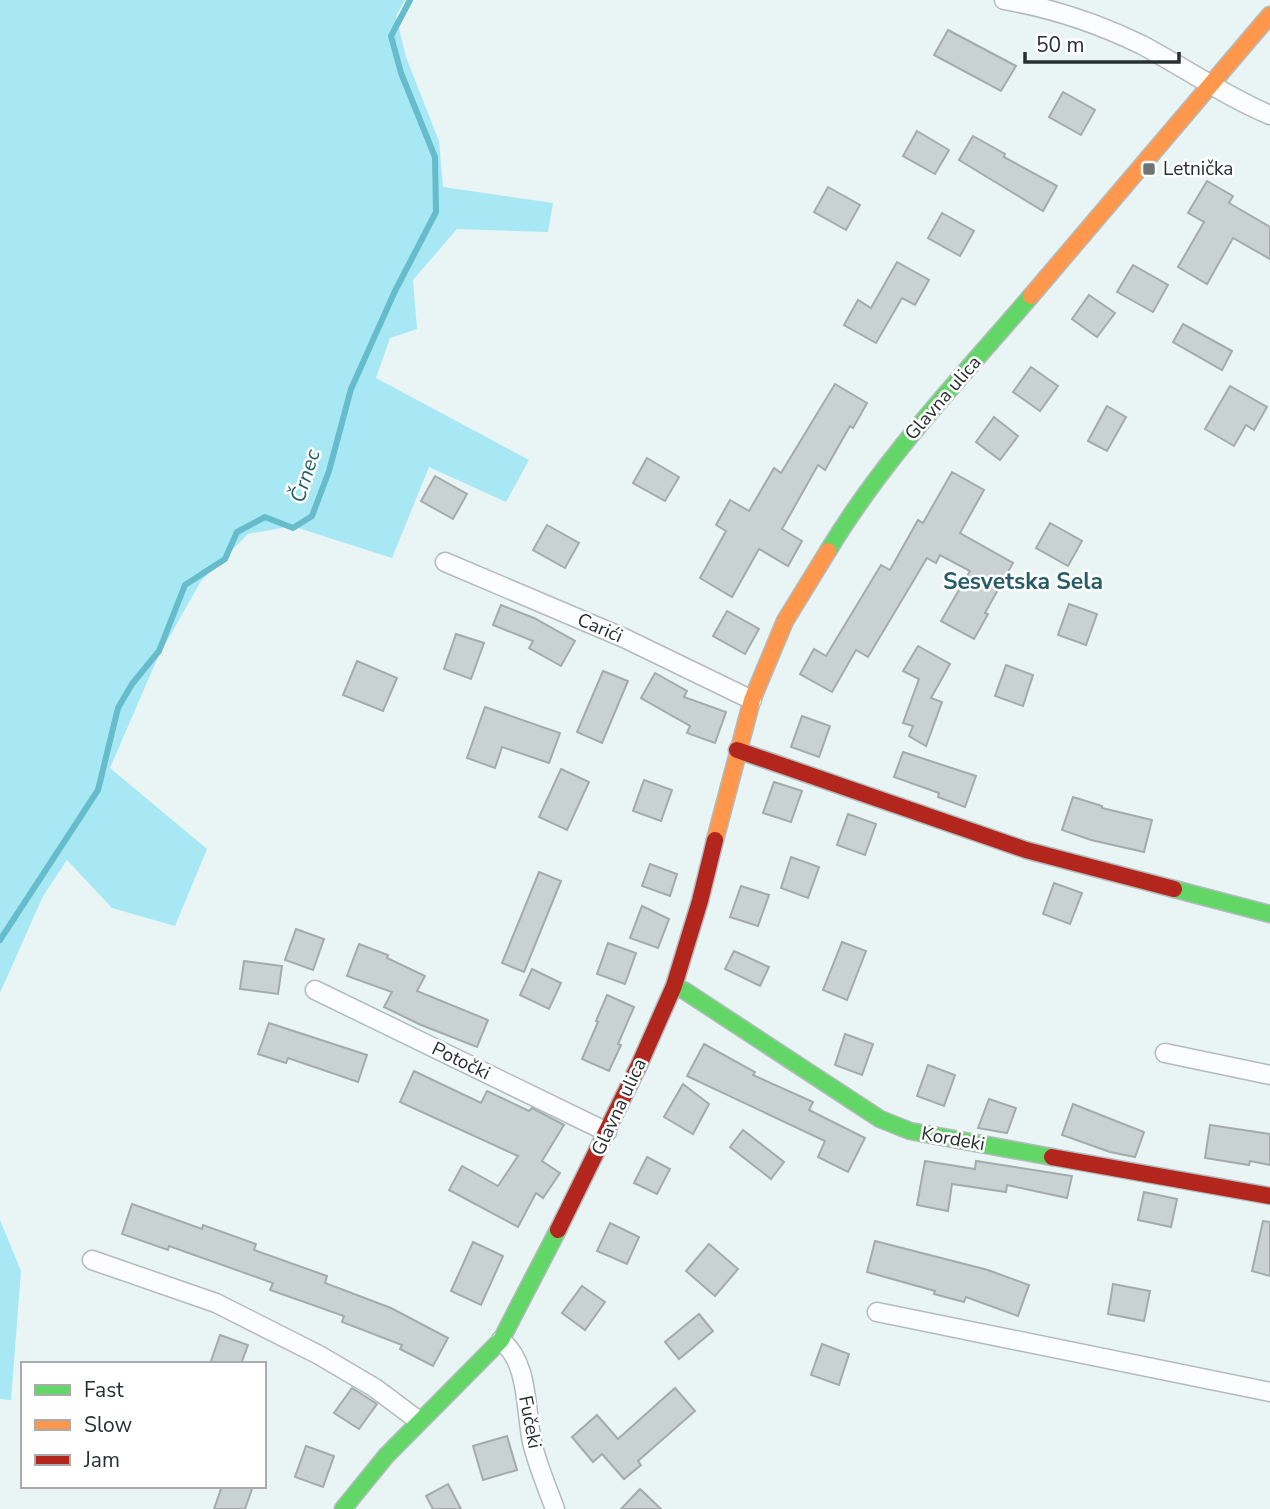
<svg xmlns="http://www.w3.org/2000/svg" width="1270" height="1509" font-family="'Nunito Sans',sans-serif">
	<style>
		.green { fill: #a7e8f4 }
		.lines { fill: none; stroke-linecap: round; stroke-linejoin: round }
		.stream { stroke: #66bcca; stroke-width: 6 }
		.building { fill: #c9d2d3; stroke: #a3abac; stroke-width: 2 }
		.street-casing { stroke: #b3bbbd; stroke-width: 21 }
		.fast-casing { stroke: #b3bbbd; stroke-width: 19 }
		.slow-casing { stroke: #b3bbbd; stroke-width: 19 }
		.jam-casing { stroke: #b3bbbd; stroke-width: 19 }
		.street { stroke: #fcfdfe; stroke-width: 18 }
		.fast { stroke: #63d668; stroke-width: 16 }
		.slow { stroke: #ff974d; stroke-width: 16 }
		.jam { stroke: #b3261e; stroke-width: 16 }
		.poi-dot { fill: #6c7476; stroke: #fff; stroke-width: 2.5 }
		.labels { text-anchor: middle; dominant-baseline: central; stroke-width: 5; stroke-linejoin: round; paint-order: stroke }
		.poi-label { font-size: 19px; fill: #282f31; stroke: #fff; text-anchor: start }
		.street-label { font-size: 19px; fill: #282f31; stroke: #fff }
		.water-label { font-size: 21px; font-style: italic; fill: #23606b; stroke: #fff }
		.quarter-label { font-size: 23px; font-weight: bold; fill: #255d67; stroke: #fff }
	</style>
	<rect width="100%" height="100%" fill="#e9f4f5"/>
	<g class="green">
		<path d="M0 0H405L396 16 406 57 439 141 443 187 553 203 548 232 457 229 413 280 417 329 390 338 376 378 529 460 506 502 429 467 392 558 292 526 248 534 201 581 158 657 110 768 207 849 175 926 112 908 67 860 43 896 0 993Z"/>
		<path d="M0 1220 21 1271 11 1400 0 1399Z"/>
	</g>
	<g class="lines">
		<path class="stream" d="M0 940 98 790 118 708 132 684 159 651 185 585 225 559 237 532 265 517 293 528 312 516 329 471 351 389 395 291 436 212 435 157 401 73 391 36 410 0"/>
	</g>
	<g class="building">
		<path d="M948 30 1016 66 1001 91 934 55Z"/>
		<path d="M1063 92 1095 110 1081 135 1049 117Z"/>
		<path d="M917 131 949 150 935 174 903 156Z"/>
		<path d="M973 136 1005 154 1004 157 1057 186 1043 211 959 160Z"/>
		<path d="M1207 181 1233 196 1229 203 1270 227V259L1233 238 1207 284 1178 267 1204 222 1188 213Z"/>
		<path d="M828 187 860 205 846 230 814 212Z"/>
		<path d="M942 213 974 231 960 256 928 238Z"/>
		<path d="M897 262 929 280 915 305 902 298 876 343 844 325 858 300 871 308Z"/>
		<path d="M1133 265 1168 285 1153 312 1117 292Z"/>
		<path d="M1089 295 1115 313 1097 337 1072 319Z"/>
		<path d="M1183 324 1232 351 1222 370 1173 342Z"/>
		<path d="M1031 367 1058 386 1040 411 1013 392Z"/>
		<path d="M835 384 867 403 853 428 850 426 825 470 818 465 782 529 802 541 788 566 759 549 732 597 700 578 726 531 716 525 730 500 749 511 774 468 781 473Z"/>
		<path d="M1230 386 1267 407 1254 430 1246 425 1234 446 1205 429Z"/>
		<path d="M1107 406 1126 417 1107 451 1088 441Z"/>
		<path d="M994 417 1018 436 1000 460 976 442Z"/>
		<path d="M647 458 679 477 665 501 633 483Z"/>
		<path d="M952 472 984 490 960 533 1013 563 985 613 988 614 974 639 941 621 970 571 940 555 936 563 927 558 868 657 856 650 832 692 800 674 814 649 826 656 881 565 890 570 918 520 923 523Z"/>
		<path d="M435 476 467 494 453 519 421 501Z"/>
		<path d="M1050 523 1082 541 1068 566 1036 548Z"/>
		<path d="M547 525 579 543 565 568 533 550Z"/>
		<path d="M1069 604 1097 614 1086 645 1058 635Z"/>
		<path d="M501 605 534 618 575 641 561 666 529 648 533 641 493 625Z"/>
		<path d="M727 611 759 629 745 654 713 636Z"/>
		<path d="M456 634 484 643 471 679 444 669Z"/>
		<path d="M918 646 950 664 931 698 942 702 926 746 909 736 913 726 903 723 919 679 903 671Z"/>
		<path d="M357 661 397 678 383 711 343 695Z"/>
		<path d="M1006 665 1033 675 1023 706 995 696Z"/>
		<path d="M603 671 628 681 602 743 577 732Z"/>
		<path d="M655 673 687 691 684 697 726 712 715 743 687 733 690 726 641 698Z"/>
		<path d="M485 707 560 733 549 763 502 747 495 768 467 758Z"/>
		<path d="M802 716 830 726 819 757 791 747Z"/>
		<path d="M903 752 976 776 965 807 938 797 939 793 894 777Z"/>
		<path d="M561 769 589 782 567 830 539 817Z"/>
		<path d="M644 780 672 790 661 821 633 811Z"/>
		<path d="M774 782 802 791 791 822 763 813Z"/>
		<path d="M1073 797 1102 806V808L1152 820 1144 852 1091 840 1062 830Z"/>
		<path d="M848 814 876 824 865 855 837 845Z"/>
		<path d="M791 857 819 867 808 898 781 888Z"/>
		<path d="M650 864 677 874 670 896 642 886Z"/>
		<path d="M539 872 561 881 524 972 502 963Z"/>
		<path d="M1054 883 1082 893 1070 924 1043 914Z"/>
		<path d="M741 886 769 895 758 926 730 917Z"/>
		<path d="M642 906 669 919 658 948 630 938Z"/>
		<path d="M296 929 324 939 313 970 285 960Z"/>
		<path d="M842 942 866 951 847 1000 823 990Z"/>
		<path d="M608 943 636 953 625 984 597 974Z"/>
		<path d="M359 944 388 955 387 958 425 976 417 991 488 1020 477 1047 421 1025 384 1007 392 992 347 976Z"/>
		<path d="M734 951 769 967 760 986 725 969Z"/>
		<path d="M244 961 282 966 278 994 240 989Z"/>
		<path d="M532 969 561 983 549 1009 520 995Z"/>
		<path d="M607 995 634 1007 618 1044 621 1045 609 1071 582 1059 598 1022 596 1021Z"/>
		<path d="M269 1023 367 1055 358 1082 288 1058 286 1063 258 1054Z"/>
		<path d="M845 1034 873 1044 862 1075 835 1065Z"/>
		<path d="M704 1044 755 1072 753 1075 813 1102 809 1110 865 1138 848 1172 818 1157 825 1141 687 1076Z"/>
		<path d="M928 1065 955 1075 944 1106 917 1096Z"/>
		<path d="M414 1071 481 1103 487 1091 529 1111 532 1108 564 1125 542 1161 560 1173 543 1198 536 1193 518 1227 449 1190 462 1166 498 1186 518 1156 400 1102Z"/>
		<path d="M683 1084 709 1104 693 1134 664 1117Z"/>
		<path d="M989 1099 1016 1108 1007 1133 978 1128Z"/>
		<path d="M1073 1104 1144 1132 1135 1157 1110 1152 1062 1135Z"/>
		<path d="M1210 1125 1270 1134V1165L1250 1161 1249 1165 1205 1158Z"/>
		<path d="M743 1130 784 1162 771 1179 730 1147Z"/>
		<path d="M647 1157 670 1169 657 1194 634 1183Z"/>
		<path d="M925 1161 975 1169 976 1161 1072 1176 1067 1198 1007 1185 1006 1192 952 1184 948 1211 917 1205Z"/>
		<path d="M1144 1192 1177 1199 1171 1227 1138 1220Z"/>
		<path d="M132 1204 202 1229 203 1225 256 1244 254 1250 327 1276 325 1283 391 1308 448 1338 433 1366 400 1349 402 1345 342 1322 344 1316 270 1290 273 1283 169 1246 168 1250 122 1234Z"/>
		<path d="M1263 1221 1270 1222V1276L1252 1271Z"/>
		<path d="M610 1223 639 1237 627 1264 597 1251Z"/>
		<path d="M875 1241 988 1270 1029 1285 1018 1316 966 1297 964 1302 934 1294 935 1291 867 1272Z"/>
		<path d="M473 1242 503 1256 481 1305 451 1291Z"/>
		<path d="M709 1244 738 1269 715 1296 686 1271Z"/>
		<path d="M1113 1284 1150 1291 1144 1321 1108 1314Z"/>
		<path d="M582 1286 605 1302 585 1330 562 1313Z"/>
		<path d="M699 1314 713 1331 679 1359 665 1342Z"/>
		<path d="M220 1335 248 1345 241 1364H210Z"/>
		<path d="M822 1344 849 1354 839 1385 811 1375Z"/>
		<path d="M352 1388 377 1404 359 1429 334 1413Z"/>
		<path d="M675 1388 695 1411 638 1461 641 1465 624 1479 602 1454 593 1462 572 1437 597 1415 618 1439Z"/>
		<path d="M507 1436 517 1470 483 1480 473 1446Z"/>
		<path d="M306 1446 334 1456 323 1487 295 1477Z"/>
		<path d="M448 1484 461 1509H433L426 1496Z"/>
		<path d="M222 1486H253L245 1509H214Z"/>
		<path d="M640 1489 661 1509H621Z"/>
	</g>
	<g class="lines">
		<defs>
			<g id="street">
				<path d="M1004 0C1051 8 1099 24 1142 45 1185 68 1225 96 1270 115"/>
				<path d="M445 562 624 638 752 700"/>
				<path d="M315 990 607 1132"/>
				<path d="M1165 1053 1270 1075"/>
				<path d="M92 1260 216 1303 319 1355 375 1388 419 1421"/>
				<path d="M877 1312 1270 1392"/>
				<path d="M501 1340C529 1363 525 1408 532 1442 537 1464 547 1487 555 1509"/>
			</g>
			<g id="fast">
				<path d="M828 551C884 458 960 379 1031 296"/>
				<path d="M1174 889 1270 914"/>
				<path d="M674 986 685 991 880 1119 910 1131 1052 1157"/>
				<path d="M343 1509 386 1456 501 1340 558 1230"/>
			</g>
			<g id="slow">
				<path d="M1031 296 1270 15"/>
				<path d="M715 840 752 700 785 621 828 551"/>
			</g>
			<g id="jam">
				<path d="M737 750 1026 850 1174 889"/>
				<path d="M1052 1157 1270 1196"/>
				<path d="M558 1230 640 1063 674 986 700 901 715 840"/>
			</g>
		</defs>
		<use href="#street" class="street-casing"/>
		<use href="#fast" class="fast-casing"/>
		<use href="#slow" class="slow-casing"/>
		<use href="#jam" class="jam-casing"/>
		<use href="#street" class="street"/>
		<use href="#fast" class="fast"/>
		<use href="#slow" class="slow"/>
		<use href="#jam" class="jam"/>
	</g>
	<rect class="poi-dot" x="1142" y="162" width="14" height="14" rx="3.5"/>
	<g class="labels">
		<g class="poi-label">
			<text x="1163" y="169">Letnička</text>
		</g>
		<g class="street-label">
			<text transform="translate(943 398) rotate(-49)">Glavna ulica</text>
			<text transform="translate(600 628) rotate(23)">Carići</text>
			<text transform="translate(461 1061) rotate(26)">Potočki</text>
			<text transform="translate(619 1107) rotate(-65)">Glavna ulica</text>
			<text transform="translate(953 1139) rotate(10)">Kordeki</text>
			<text transform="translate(530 1422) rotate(79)">Fučeki</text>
		</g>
		<g class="water-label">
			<text transform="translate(305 476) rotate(-72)">Črnec</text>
		</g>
		<g class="quarter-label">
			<text x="1023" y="581">Sesvetska Sela</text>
		</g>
	</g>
	<rect x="21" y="1362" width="245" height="126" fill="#ffffff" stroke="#a9acad" stroke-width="2"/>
	<rect x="35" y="1385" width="35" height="10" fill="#63d668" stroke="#a9acad" stroke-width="2"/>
	<text x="84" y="1397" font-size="21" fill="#282f31">Fast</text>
	<rect x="35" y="1420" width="35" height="10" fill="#ff974d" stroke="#a9acad" stroke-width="2"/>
	<text x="84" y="1432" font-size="21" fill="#282f31">Slow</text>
	<rect x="35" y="1455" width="35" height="10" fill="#b3261e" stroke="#a9acad" stroke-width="2"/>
	<text x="84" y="1467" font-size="21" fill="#282f31">Jam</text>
	<path d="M1025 52v10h154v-10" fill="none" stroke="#282f31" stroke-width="3.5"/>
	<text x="1036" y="52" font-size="21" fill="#282f31" stroke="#ffffff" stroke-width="5" paint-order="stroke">50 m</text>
</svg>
